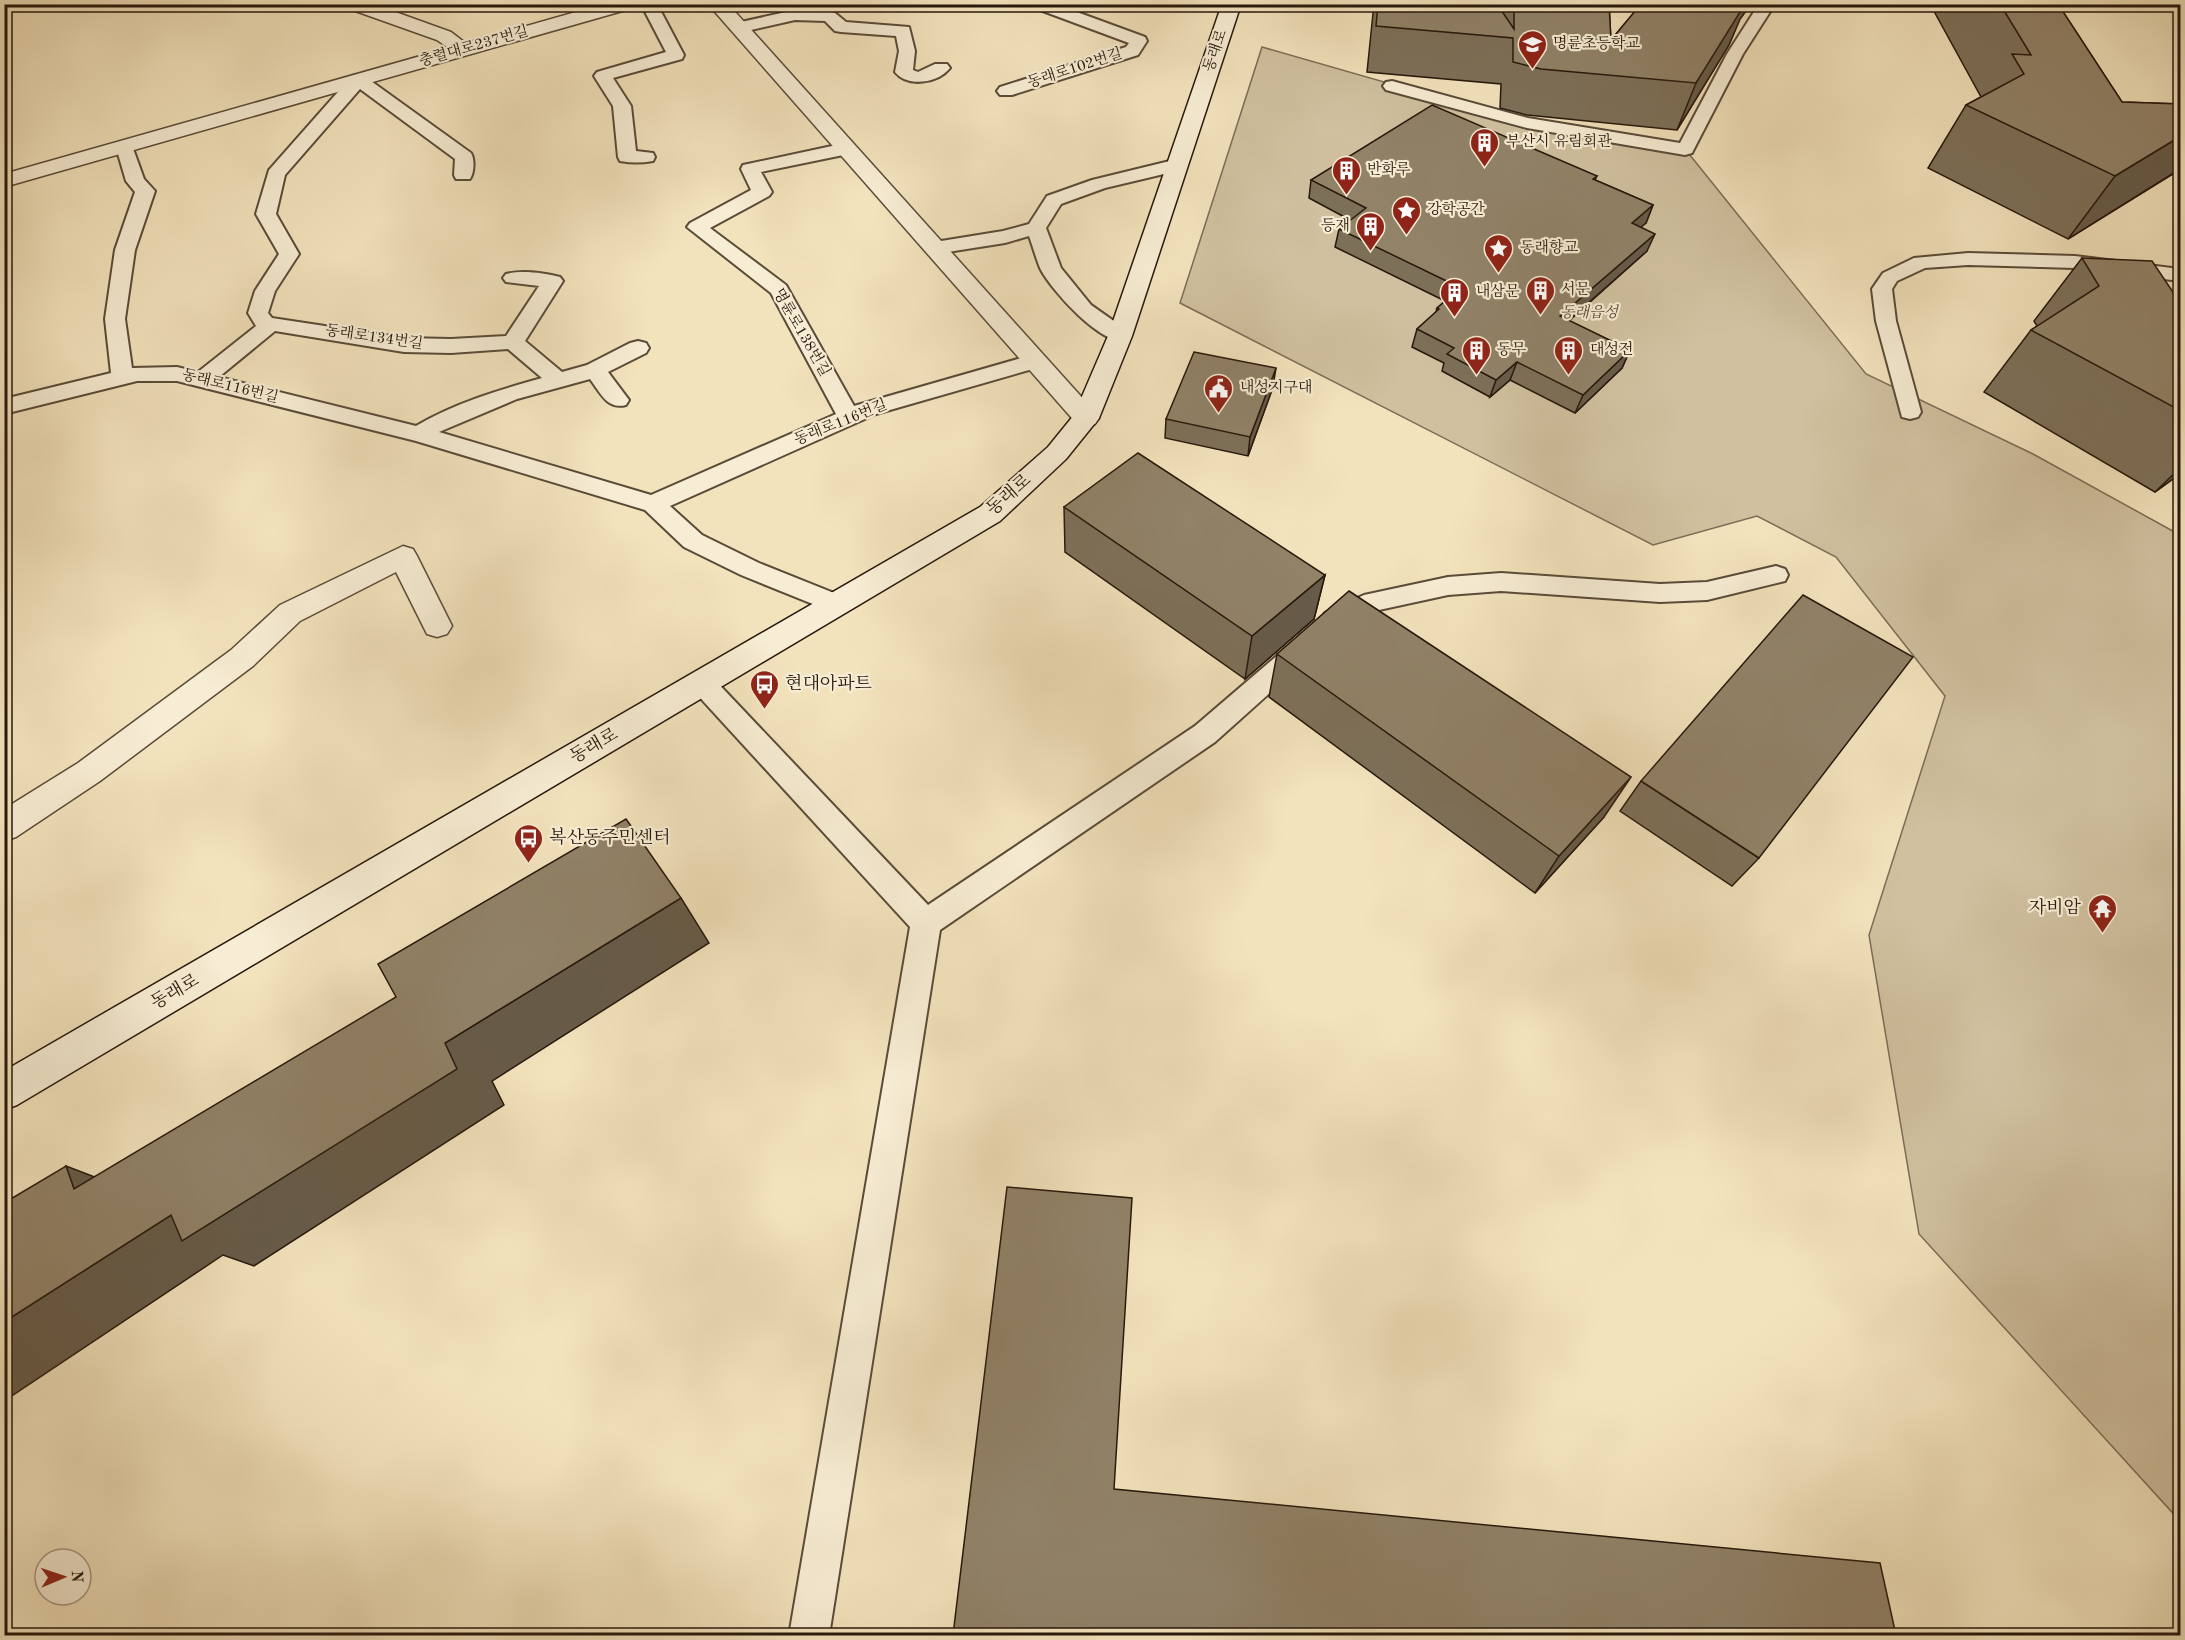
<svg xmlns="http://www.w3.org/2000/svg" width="2185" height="1640" font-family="'Old Standard TT','Noto Serif KR',serif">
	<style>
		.green { fill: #d0c09f; stroke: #7c6c56; stroke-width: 1.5 }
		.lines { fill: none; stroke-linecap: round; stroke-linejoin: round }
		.service-casing { stroke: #5a4b38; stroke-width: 4 }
		.minor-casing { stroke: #5a4b38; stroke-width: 3 }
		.tertiary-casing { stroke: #5a4b38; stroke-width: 3 }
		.secondary-casing { stroke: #27180c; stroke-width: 3 }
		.service { fill: #f7edd4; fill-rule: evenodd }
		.minor { fill: #f7edd4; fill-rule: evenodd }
		.tertiary { fill: #f7edd4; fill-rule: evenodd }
		.secondary { fill: #f7edd4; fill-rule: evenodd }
		.wall { fill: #7d7059; stroke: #27180c; stroke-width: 1.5 }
		.shaded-wall { fill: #665b49; stroke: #27180c; stroke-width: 1.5 }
		.building { fill: #918268; stroke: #27180c; stroke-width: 1.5 }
		.labels { text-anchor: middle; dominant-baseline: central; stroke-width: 4.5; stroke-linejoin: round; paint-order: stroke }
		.far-poi-label { font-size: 15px; fill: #27180c; stroke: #f7edd4; text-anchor: start }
		.far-street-label { font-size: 15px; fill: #27180c; stroke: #f7edd4 }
		.far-park-label { font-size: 15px; font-style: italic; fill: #5a4a38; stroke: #f7edd4 }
		.street-label { font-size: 18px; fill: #27180c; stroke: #f7edd4 }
		.poi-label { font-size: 18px; fill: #27180c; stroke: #f7edd4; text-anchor: start }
	</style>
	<rect width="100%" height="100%" fill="#f3e3bd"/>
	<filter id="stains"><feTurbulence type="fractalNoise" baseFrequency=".00333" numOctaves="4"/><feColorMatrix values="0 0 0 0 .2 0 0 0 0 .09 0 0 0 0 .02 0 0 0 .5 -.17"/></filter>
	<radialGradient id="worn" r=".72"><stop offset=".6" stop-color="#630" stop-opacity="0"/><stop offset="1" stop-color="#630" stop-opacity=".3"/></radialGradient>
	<path class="green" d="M1262 47 1527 123 1685 149 1866 374 2033 454 2180 535V1521L1919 1234 1869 935 1945 696 1836 557 1757 516 1653 545 1180 303Z"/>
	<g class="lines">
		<defs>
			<g id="service">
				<path d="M641 4H657L684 55 682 59 613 78 631 106 636 151 653 153 655 157 653 161C642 163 631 163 620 161L618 157 613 106 594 76 597 72 666 52Z"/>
				<path d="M1030 4H1055L1145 37 1147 41 1138 55 1012 95H1000L997 91 1000 87 1126 47 1129 43 1032 7Z"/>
				<path d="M1759 4H1775L1743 54 1694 149 1692 153 1685 155 1527 128 1386 90 1383 86 1386 82 1392 81 1528 118 1680 143 1727 54Z"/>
				<path d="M795 10 829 11 835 13 846 22 909 27 915 51 913 70 918 72 935 64H947L950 68C938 83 908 88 895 72L899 51 896 36 841 32 835 31 825 21 795 20 738 33 730 28 732 24Z"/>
				<path d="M358 75 364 76 471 153C475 160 474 173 470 179H456L454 175 455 159 360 89 285 175 276 214 299 254 275 291 268 313 272 318 404 338 451 339 506 336 539 286 506 282 503 278 506 274C522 270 544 273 560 277L563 281 525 341 562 372 587 365 630 343 638 341 646 343 649 348 646 353 608 372 629 400 626 405C607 410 600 392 590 379L517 399 439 432 651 495 836 414 771 293 687 227 690 223 751 190 741 169 743 165 846 143 853 145 855 149 853 153 761 172 772 192 769 196 710 228 786 285 854 406 1035 354 1043 356 1046 361 1043 366 876 414 670 506 702 535 759 563 844 597 848 604 844 611 835 613 741 575 684 547 645 510 416 441 177 381H137L4 414V399L111 373 105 319 115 250 135 192 126 181 116 147 119 143H131L144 179 155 191 135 250 125 319 132 368 177 367 198 372 256 326 248 313 255 291 279 254 256 214 269 170 352 76ZM275 331 404 352 451 353 508 349 542 378C499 390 455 403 416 426L219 377Z"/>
				<path d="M1178 159 1185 161 1187 165 1185 169 1105 188 1061 204 1046 228 1061 268 1091 305 1128 331 1131 336 1128 341C1102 347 1051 290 1040 268 1036 258 1033 247 1029 236L1005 243 935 254 928 252 925 248 928 244 935 242 1003 231 1029 224 1047 196 1092 180Z"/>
				<path d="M1968 253 2075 256 2180 269V281L2075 268 1968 265 1925 268 1897 281 1892 289 1896 321 1921 412 1918 417 1910 419 1902 417 1876 321 1872 289 1883 273 1914 258Z"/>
				<path d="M1776 566 1785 569 1788 575 1785 581 1707 600 1660 602 1501 591 1448 595 1379 610 1334 630 1325 627 1321 620 1325 613 1364 595 1448 577 1501 573 1660 584 1707 582Z"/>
				<path d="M1302 639 1311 642 1315 649 1311 656 1215 742 940 930 829 1636H789L910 927 693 690 689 683 693 676 702 673 711 676 928 905 1195 726 1293 642Z"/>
			</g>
			<g id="minor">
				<path d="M345 4H373L451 32 473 49 470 53H456L437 40 347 8Z"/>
				<path d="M708 4H728L1095 412 1099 418 1095 424 1086 427 1077 424Z"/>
				<path d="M403 546 413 549 417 556 452 626 447 634 437 637 427 634 396 572 300 621 253 666 100 781 16 837 4 841V809L78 763 231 650 280 605Z"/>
			</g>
			<path id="tertiary" d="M604 4H635L633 8 4 187V174Z"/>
			<path id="secondary" d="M1222 4H1241L1132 336 1099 418 1066 459 1000 521 17 1105 4 1110V1071L980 507 1048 447 1074 415 1108 336Z"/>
		</defs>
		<use href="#service" class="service-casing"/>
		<use href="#minor" class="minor-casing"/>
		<use href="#tertiary" class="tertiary-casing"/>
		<use href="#secondary" class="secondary-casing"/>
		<use href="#service" class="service"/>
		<use href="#minor" class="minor"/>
		<use href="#tertiary" class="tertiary"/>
		<use href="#secondary" class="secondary"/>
	</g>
	<g class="wall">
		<path d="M1374 4H1497L1503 13V4H1609L1611 40 1641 4H1751L1740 19 1729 45 1677 130 1527 115 1500 108 1501 84 1367 72Z"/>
		<path d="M1930 4H2058L2122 102 2181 104V169L2068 239 1928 168 1966 105 1981 97Z"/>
		<path d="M1597 176 1595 180 1653 205 1646 223 1640 227 1647 251 1569 321 1630 350 1622 368 1575 413 1510 380 1490 397 1442 371 1444 363 1412 347 1417 329 1436 312 1437 308 1445 301 1335 247 1339 229 1350 220 1309 198 1311 180Z"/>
		<path d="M2082 258 2181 304V473L2155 492 1984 392 2031 330 2037 326 2034 321Z"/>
		<path d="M1273 387 1248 456 1165 438 1166 419Z"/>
		<path d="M1064 507 1325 575 1314 619 1245 679 1065 552Z"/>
		<path d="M1277 654 1604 817 1535 893 1269 697Z"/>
		<path d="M1641 781 1759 858 1732 886 1620 811Z"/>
		<path d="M322 1630 357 1635H264Z"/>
	</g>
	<g class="shaded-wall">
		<path d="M1738 4H1751L1740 19 1729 45 1677 130 1696 83Z"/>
		<path d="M2181 136 2180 169 2068 239 2115 176Z"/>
		<path d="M1653 205 1646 223 1624 241 1632 223Z"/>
		<path d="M1655 234 1647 251 1553 334 1560 316Z"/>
		<path d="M1630 350 1622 368 1575 413 1583 395Z"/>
		<path d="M1517 362 1510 380 1490 397 1496 380Z"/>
		<path d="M1276 368 1273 387 1248 456 1250 437Z"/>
		<path d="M2181 467V473L2155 492Z"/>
		<path d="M1325 575 1314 619 1245 679 1252 636Z"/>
		<path d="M1631 777 1604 817 1535 893 1559 856Z"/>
		<path d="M681 898 709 943 492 1081 504 1105 254 1266 223 1255 4 1401V1322L171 1215 445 1043Z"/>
		<path d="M66 1166 144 1196 74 1189Z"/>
	</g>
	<g class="building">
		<path d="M1378 4H1497L1514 29V4H1609L1611 40 1641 4H1745L1696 83 1541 69 1513 62V38L1376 26Z"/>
		<path d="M2000 4H2058L2122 102 2181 104V136L2115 176 1966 105 2024 74 2012 54 2031 55Z"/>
		<path d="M1432 105 1597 176 1593 179 1653 205 1632 223 1655 234 1560 316 1630 350 1583 395 1517 362 1496 380 1447 354 1454 348 1417 329 1439 309 1437 308 1461 288 1339 229 1366 208 1311 180Z"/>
		<path d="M2082 258 2152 261 2181 304V411L2031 330 2099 286Z"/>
		<path d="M1194 352 1276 368 1250 437 1166 419Z"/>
		<path d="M1138 453 1325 575 1252 636 1064 507Z"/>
		<path d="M1349 591 1631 777 1559 856 1277 654Z"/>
		<path d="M1803 595 1913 657 1759 858 1641 781Z"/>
		<path d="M626 819 681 898 445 1043 457 1069 182 1241 171 1215 4 1322V1203L66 1166 74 1189 396 997 378 964Z"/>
		<path d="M1007 1187 1132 1198 1114 1489 1880 1563 1896 1635H953Z"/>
	</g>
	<defs>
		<symbol id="school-pin" viewBox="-11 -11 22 30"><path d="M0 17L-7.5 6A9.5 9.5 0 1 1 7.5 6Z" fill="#8f2418" stroke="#f7edd4"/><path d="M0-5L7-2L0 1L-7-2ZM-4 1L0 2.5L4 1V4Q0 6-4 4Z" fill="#fff"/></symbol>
		<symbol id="building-pin" viewBox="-11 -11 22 30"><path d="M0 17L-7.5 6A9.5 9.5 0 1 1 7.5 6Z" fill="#8f2418" stroke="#f7edd4"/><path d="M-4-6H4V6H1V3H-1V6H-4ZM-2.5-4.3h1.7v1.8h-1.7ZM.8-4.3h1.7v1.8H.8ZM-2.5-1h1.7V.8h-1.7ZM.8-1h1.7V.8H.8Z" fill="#fff"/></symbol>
		<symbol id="sight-pin" viewBox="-11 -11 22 30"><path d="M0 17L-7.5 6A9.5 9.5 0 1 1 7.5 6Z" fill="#8f2418" stroke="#f7edd4"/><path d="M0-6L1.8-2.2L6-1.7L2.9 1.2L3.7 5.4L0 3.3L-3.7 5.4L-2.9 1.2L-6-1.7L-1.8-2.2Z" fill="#fff"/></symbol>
		<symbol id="civic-pin" viewBox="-11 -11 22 30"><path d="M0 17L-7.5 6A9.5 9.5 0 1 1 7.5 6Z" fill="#8f2418" stroke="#f7edd4"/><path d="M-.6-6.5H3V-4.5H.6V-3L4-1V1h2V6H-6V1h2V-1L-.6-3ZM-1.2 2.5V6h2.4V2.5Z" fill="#fff"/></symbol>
		<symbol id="bus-pin" viewBox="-11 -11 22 30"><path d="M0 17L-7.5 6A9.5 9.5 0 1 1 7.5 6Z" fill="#8f2418" stroke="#f7edd4"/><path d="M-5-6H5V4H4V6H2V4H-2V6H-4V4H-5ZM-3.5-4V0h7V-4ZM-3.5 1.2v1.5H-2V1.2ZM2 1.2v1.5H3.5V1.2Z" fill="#fff"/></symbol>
		<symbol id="temple-pin" viewBox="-11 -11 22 30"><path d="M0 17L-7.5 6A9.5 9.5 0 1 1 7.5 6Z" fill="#8f2418" stroke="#f7edd4"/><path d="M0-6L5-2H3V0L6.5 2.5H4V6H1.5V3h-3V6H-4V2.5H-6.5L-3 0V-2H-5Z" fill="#fff"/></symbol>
	</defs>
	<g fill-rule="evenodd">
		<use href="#school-pin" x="1516" y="28" width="33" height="45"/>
		<use href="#building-pin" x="1468" y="126" width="33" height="45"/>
		<use href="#building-pin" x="1330" y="154" width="33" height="45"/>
		<use href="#sight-pin" x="1390" y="194" width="33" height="45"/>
		<use href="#building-pin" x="1354" y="210" width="33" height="45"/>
		<use href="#sight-pin" x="1482" y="232" width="33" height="45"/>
		<use href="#building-pin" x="1524" y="274" width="33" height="45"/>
		<use href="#building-pin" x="1438" y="276" width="33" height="45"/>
		<use href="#building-pin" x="1460" y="334" width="33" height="45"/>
		<use href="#building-pin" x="1552" y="334" width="33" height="45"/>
		<use href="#civic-pin" x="1202" y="372" width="33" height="45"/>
		<use href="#bus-pin" x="748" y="668" width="33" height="45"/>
		<use href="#bus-pin" x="512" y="822" width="33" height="45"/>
		<use href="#temple-pin" x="2086" y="892" width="33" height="45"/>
	</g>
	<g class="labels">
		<g class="far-poi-label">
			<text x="1553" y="44">명륜초등학교</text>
			<text x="1506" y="142">부산시 유림회관</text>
			<text x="1367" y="170">반화루</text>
			<text x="1427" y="210">강학공간</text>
			<text x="1350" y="226" text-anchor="end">등재</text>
			<text x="1520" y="248">동래향교</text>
			<text x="1561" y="290">서문</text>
			<text x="1476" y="292">내삼문</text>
			<text x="1497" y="350">동무</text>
			<text x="1590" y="350">대성전</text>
			<text x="1240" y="388">내성지구대</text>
		</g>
		<g class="far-street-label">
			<text transform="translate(474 47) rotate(-16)">충렬대로237번길</text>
			<text transform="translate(1216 51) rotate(-71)">동래로</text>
			<text transform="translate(1075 69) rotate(-18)">동래로102번길</text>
			<text transform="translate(801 333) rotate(60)">명륜로138번길</text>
			<text transform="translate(374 338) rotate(8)">동래로134번길</text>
			<text transform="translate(230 387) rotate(14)">동래로116번길</text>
			<text transform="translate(841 423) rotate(-22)">동래로116번길</text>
		</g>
		<g class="far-park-label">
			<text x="1589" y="313">동래읍성</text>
		</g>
		<g class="street-label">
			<text transform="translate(1009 495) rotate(-41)">동래로</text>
			<text transform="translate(594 746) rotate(-30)">동래로</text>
			<text transform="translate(175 992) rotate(-30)">동래로</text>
		</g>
		<g class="poi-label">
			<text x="785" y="684">현대아파트</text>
			<text x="549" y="838">복산동주민센터</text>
			<text x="2081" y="908" text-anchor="end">자비암</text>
		</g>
	</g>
	<rect width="2185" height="1640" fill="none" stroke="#f3e3bd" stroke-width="24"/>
	<rect x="6" y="6" width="2173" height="1628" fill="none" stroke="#27180c" stroke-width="3"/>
	<rect x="12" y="12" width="2161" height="1616" fill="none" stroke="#27180c" stroke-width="1.5"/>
	<g transform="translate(63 1577) rotate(88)"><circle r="28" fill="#f7edd4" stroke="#a49884" stroke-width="1.5"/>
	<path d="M0-4.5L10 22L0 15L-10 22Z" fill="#8f2418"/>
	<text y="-9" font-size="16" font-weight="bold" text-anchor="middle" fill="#27180c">N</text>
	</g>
	<rect width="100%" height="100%" filter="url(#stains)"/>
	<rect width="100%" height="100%" fill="url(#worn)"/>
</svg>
